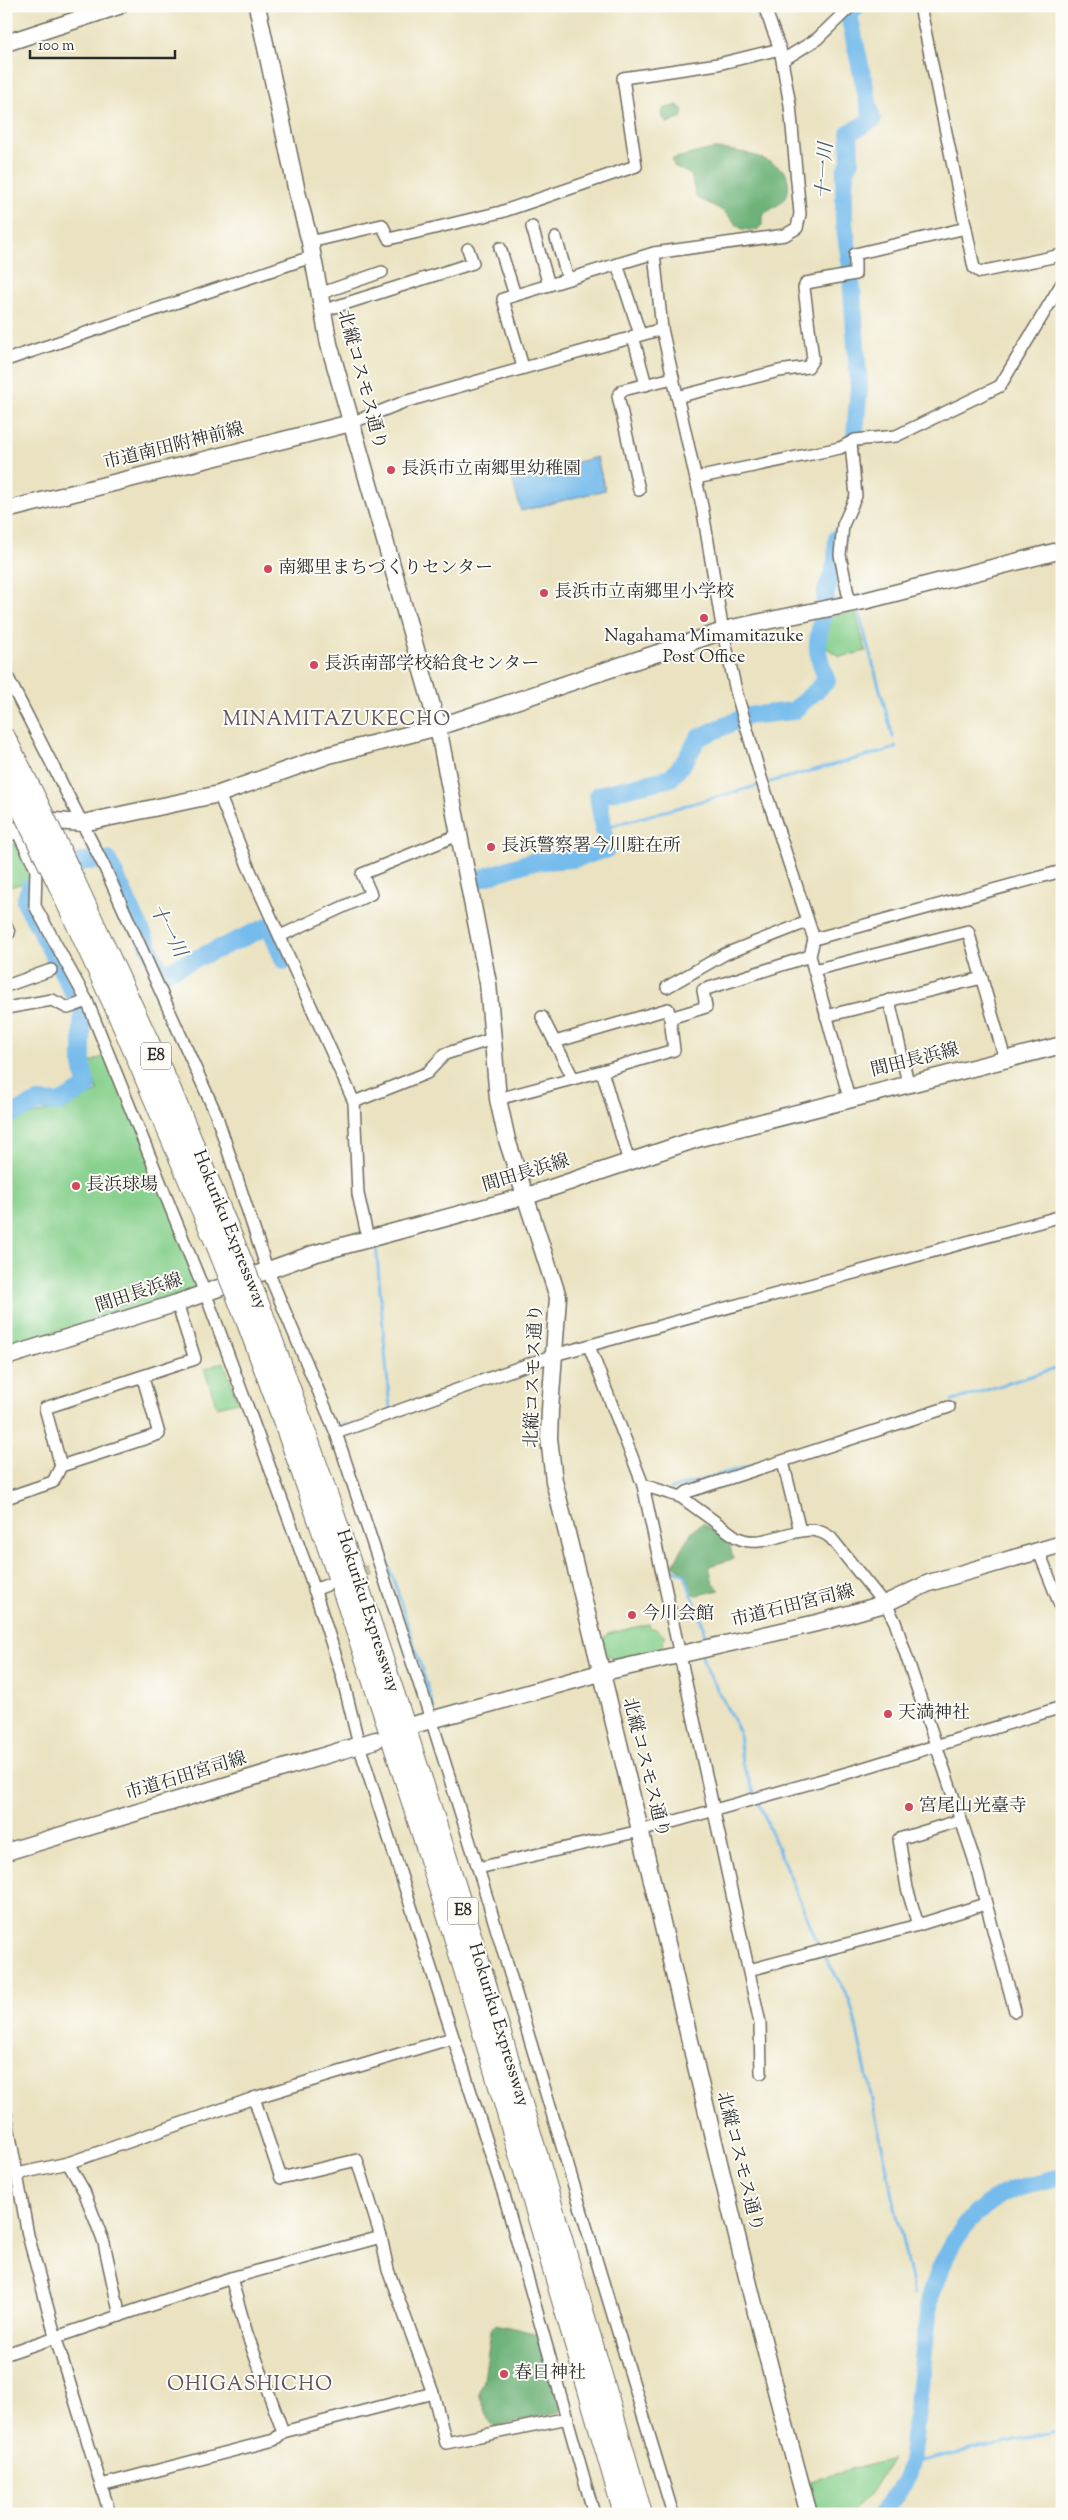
<svg xmlns="http://www.w3.org/2000/svg" width="1068" height="2520" font-family="'Sorts Mill Goudy','Noto Serif JP',serif">
	<style>
		.green { fill: #87d08d; stroke: #597e5c }
		.forest { fill: #6db278; stroke: #4c6e52 }
		.water { fill: #75bbec; stroke: #50738c }
		.lines { fill: none; stroke-linecap: round; stroke-linejoin: round }
		.stream { stroke: #75bbec; stroke-width: 3 }
		.river { stroke: #75bbec; stroke-width: 18 }
		.street-tunnel { stroke: #c4bda2; stroke-width: 11; stroke-dasharray: 11 5.5; stroke-linecap: butt }
		.street-casing { stroke: #6e6b5f; stroke-width: 14 }
		.secondary-casing { stroke: #6e6b5f; stroke-width: 19 }
		.highway-casing { stroke: #6e6b5f; stroke-width: 22 }
		.street { stroke: #fff; stroke-width: 11 }
		.secondary { stroke: #fff; stroke-width: 16 }
		.highway { stroke: #fff; stroke-width: 20 }
		.highway-bridge-casing { stroke: #6e6b5f; stroke-width: 22; stroke-linecap: butt }
		.highway-bridge { stroke: #fff; stroke-width: 20 }
		.poi-dot { fill: #d1495b; stroke: #fdfcf7; stroke-width: 2 }
		.labels { text-anchor: middle; dominant-baseline: central; stroke-width: 4; stroke-linejoin: round; paint-order: stroke }
		.shield { fill: #fdfcf7; stroke: #6a6a68; stroke-width: 1 }
		.shield-label { font-size: 16px; font-weight: bold; fill: #2b2b2b }
		.street-label { font-size: 18px; fill: #2b2b2b; stroke: #fdfcf7 }
		.poi-label { font-size: 18px; fill: #2b2b2b; stroke: #fdfcf7; text-anchor: start }
		.water-label { font-size: 19px; font-style: italic; fill: #455d6f; stroke: #fdfcf7 }
		.quarter-label { font-size: 20px; letter-spacing: 1px; fill: #5f5460; stroke: #fdfcf7 }
	</style>
	<rect width="100%" height="100%" fill="#fdfcf7"/>
	<filter id="ink" filterUnits="userSpaceOnUse"><feTurbulence type="fractalNoise" baseFrequency=".02" numOctaves="2"/><feDisplacementMap in="SourceGraphic" scale="10" xChannelSelector="R" yChannelSelector="G"/><feConvolveMatrix kernelMatrix="1 2 1 2 8 2 1 2 1" color-interpolation-filters="sRGB"/></filter>
	<filter id="wash" filterUnits="userSpaceOnUse"><feTurbulence type="fractalNoise" baseFrequency=".0096" numOctaves="4" result="noise"/><feDisplacementMap in="SourceGraphic" scale="20" xChannelSelector="R" yChannelSelector="G"/><feGaussianBlur stdDeviation="1.12" result="paint"/><feColorMatrix in="noise" values="0 0 0 0 0 0 0 0 0 0 0 0 0 0 0 0 0 1.4 0 .05"/><feComposite in="paint" operator="in"/></filter>
	<g filter="url(#wash)">
		<rect width="100%" height="100%" fill="#eae2c0"/>
		<g class="green">
			<path d="M855 611 866 651 840 657 822 645 828 617Z"/>
			<path d="M20 842 34 880 6 888V847Z"/>
			<path d="M109 1053 207 1287 6 1350V1121L65 1107 98 1091 88 1064Z"/>
			<path d="M224 1362 238 1402 217 1407 204 1369Z"/>
			<path d="M649 1624 650 1628H654L664 1635 663 1649 614 1660 606 1654 602 1639 607 1634Z"/>
			<path d="M891 2459 870 2494 850 2514H815L806 2482Z"/>
		</g>
		<g class="forest">
			<path d="M678 105 683 110 682 117 667 123 663 118 662 111 665 108Z"/>
			<path d="M712 149C736 149 768 156 786 173 794 198 782 203 763 214L762 225 757 230C734 231 739 224 724 212 716 206 705 202 696 197L691 175 674 166 672 159Z"/>
			<path d="M703 1523 729 1542 733 1559 709 1566 713 1583 720 1590 698 1595 691 1593 686 1574 673 1565 692 1531Z"/>
			<path d="M495 2324 540 2334 561 2410 558 2412 494 2427 491 2424 479 2394 484 2380 491 2330Z"/>
		</g>
		<path class="water" d="M597 457 605 490 521 511 512 478Z"/>
		<g class="lines">
			<g class="stream">
				<path d="M858 610 893 737"/>
				<path d="M770 782 896 748 895 746"/>
				<path d="M603 828 760 785"/>
				<path d="M362 1166 373 1231"/>
				<path d="M376 1243 390 1410"/>
				<path d="M952 1401 1062 1366"/>
				<path d="M346 1424 339 1426 394 1581 434 1708"/>
				<path d="M671 1489 763 1462"/>
				<path d="M657 1523 672 1569 685 1575C690 1596 708 1626 704 1643"/>
				<path d="M702 1654 704 1664 739 1731 742 1763 820 1948"/>
				<path d="M823 1953 849 1999 853 2012 914 2294"/>
				<path d="M926 2298 930 2299"/>
				<path d="M911 2463 1062 2430"/>
			</g>
			<g class="river">
				<path d="M851 267 844 223V189L845 171 850 162 849 133 872 120 849 15 857 6"/>
				<path d="M851 277 859 387 855 435"/>
				<path d="M825 605 826 592 836 562 837 538"/>
				<path d="M55 872 84 861 108 860 162 974 269 926 284 961"/>
				<path d="M479 879 530 862 573 859 607 849 598 795 671 778 686 759 698 738 747 716 793 711 827 681C816 651 815 647 823 616"/>
				<path d="M6 1117 38 1102 59 1103 87 1087 82 1065V1009L25 901 30 887"/>
				<path d="M930 2299C943 2253 967 2208 1013 2190 1029 2184 1046 2181 1062 2177"/>
				<path d="M880 2514 904 2484 911 2463 930 2299"/>
			</g>
		</g>
	</g>
	<g filter="url(#ink)">
		<g class="lines">
			<path class="street-tunnel" d="M350 1577 369 1570"/>
			<defs>
				<g id="street">
					<path d="M764 6 780 49"/>
					<path d="M920 6 974 268 980 272 1062 255"/>
					<path d="M783 60 817 39 851 6"/>
					<path d="M532 227 549 285"/>
					<path d="M556 238 568 279"/>
					<path d="M310 242 382 225 389 239 501 212 636 166 623 78 718 64 780 49 790 105 800 214 797 228 785 235 654 253 662 329 702 506 723 632 736 691 761 778 814 939 810 956 814 970 968 931 1005 1059"/>
					<path d="M500 248 515 295"/>
					<path d="M617 264 640 334"/>
					<path d="M319 294 382 272"/>
					<path d="M322 311 473 263 468 249"/>
					<path d="M633 336 646 385"/>
					<path d="M6 360 311 257"/>
					<path d="M523 367 503 299 654 253"/>
					<path d="M677 397 779 371 808 367 813 359 804 288 806 283 855 274V254L966 228"/>
					<path d="M351 423 404 402 662 329"/>
					<path d="M696 478 840 448 855 440 896 436 1000 386 1062 283"/>
					<path d="M639 490 618 396 623 390 673 378"/>
					<path d="M850 604 840 555 843 525 856 496 851 443"/>
					<path d="M6 674 104 866 216 1114 267 1269 336 1433 431 1719 478 1868 673 2514"/>
					<path d="M219 794 248 866 354 1102 358 1194 368 1239"/>
					<path d="M16 829 36 869 35 906 87 1001 209 1303 311 1579 342 1676 359 1745 504 2195 594 2514"/>
					<path d="M6 925 9 933 6 934"/>
					<path d="M280 936 371 894 362 874 458 835"/>
					<path d="M814 939 1062 871"/>
					<path d="M814 970 849 1098"/>
					<path d="M6 986 51 970"/>
					<path d="M667 987 725 954 807 922"/>
					<path d="M889 1000 908 1083"/>
					<path d="M6 1008 52 1000 68 1008 87 1001"/>
					<path d="M826 1016 982 978"/>
					<path d="M542 1017 573 1078"/>
					<path d="M555 1042 668 1009 670 1018"/>
					<path d="M498 1099 602 1071"/>
					<path d="M354 1102 427 1073 445 1054 492 1039"/>
					<path d="M629 1162 602 1071 674 1050 670 1018 706 1007 703 990 810 956"/>
					<path d="M589 1346 643 1485 649 1513 760 2023 761 2073"/>
					<path d="M336 1433 554 1355 1062 1216"/>
					<path d="M783 1462 800 1531"/>
					<path d="M61 1466 45 1408 195 1359 177 1303"/>
					<path d="M643 1485 681 1497 736 1537C768 1554 802 1514 831 1538L889 1610 895 1622 974 1859 1015 2011"/>
					<path d="M681 1497 687 1492 949 1407"/>
					<path d="M6 1498 53 1482 61 1466 159 1434 143 1378"/>
					<path d="M1039 1552 1062 1610"/>
					<path d="M314 1590 327 1585"/>
					<path d="M478 1868 640 1831 854 1771 1062 1707"/>
					<path d="M918 1925 907 1888 899 1839 961 1820"/>
					<path d="M749 1970 918 1925 985 1904"/>
					<path d="M254 2098 281 2178 357 2160 381 2237 388 2270 433 2393"/>
					<path d="M6 2114 28 2235 56 2339 110 2514"/>
					<path d="M68 2163 84 2191 104 2243 120 2316"/>
					<path d="M17 2174 68 2163 254 2098 452 2038"/>
					<path d="M231 2278 247 2334 283 2432"/>
					<path d="M6 2354 231 2278 381 2237"/>
					<path d="M101 2485 274 2440 283 2432 433 2393 446 2443 568 2418"/>
				</g>
				<g id="secondary">
					<path d="M257 6 297 192 310 242 329 344 438 727 488 983 498 1099 507 1140 558 1297 550 1410 549 1438 554 1481C583 1599 613 1716 641 1834 695 2061 747 2289 809 2514"/>
					<path d="M6 43 119 6"/>
					<path d="M6 510 351 423"/>
					<path d="M6 833 54 821 83 823 219 794 329 755 438 727 732 628 864 601 1062 550"/>
					<path d="M6 1357 177 1303 313 1254 530 1195 700 1138 1062 1045"/>
					<path d="M413 1725 600 1673 821 1622 884 1604 929 1583 1062 1544"/>
					<path d="M6 1852 376 1740"/>
				</g>
				<g id="highway">
					<path d="M6 739 37 801"/>
					<path d="M6 778 21 808"/>
					<path d="M72 875 171 1090 233 1239"/>
					<path d="M57 882 116 1010 216 1244"/>
					<path d="M263 1314C408 1708 526 2111 642 2514"/>
					<path d="M246 1320C393 1710 508 2113 624 2514"/>
				</g>
			</defs>
			<use href="#street" class="street-casing"/>
			<use href="#secondary" class="secondary-casing"/>
			<use href="#highway" class="highway-casing"/>
			<use href="#street" class="street"/>
			<use href="#secondary" class="secondary"/>
			<use href="#highway" class="highway"/>
			<defs>
				<g id="highway-bridge">
					<path d="M37 801 72 875"/>
					<path d="M21 808 57 882"/>
					<path d="M233 1239 263 1314"/>
					<path d="M216 1244 246 1320"/>
				</g>
			</defs>
			<use href="#highway-bridge" class="highway-bridge-casing"/>
			<use href="#highway-bridge" class="highway-bridge"/>
		</g>
	</g>
	<g class="poi-dot">
		<circle cx="391" cy="470" r="5"/>
		<circle cx="268" cy="569" r="5"/>
		<circle cx="544" cy="593" r="5"/>
		<circle cx="704" cy="618" r="5"/>
		<circle cx="314" cy="665" r="5"/>
		<circle cx="491" cy="847" r="5"/>
		<circle cx="76" cy="1186" r="5"/>
		<circle cx="632" cy="1615" r="5"/>
		<circle cx="888" cy="1714" r="5"/>
		<circle cx="909" cy="1807" r="5"/>
		<circle cx="504" cy="2374" r="5"/>
	</g>
	<g class="labels">
		<g class="shield">
			<rect x="141" y="1042.5" width="30" height="27" rx="4"/>
			<rect x="448" y="1897.5" width="30" height="27" rx="4"/>
		</g>
		<g class="shield-label">
			<text x="156" y="1056">E8</text>
			<text x="463" y="1911">E8</text>
		</g>
		<g class="street-label">
			<text transform="translate(361 380) rotate(75)">北縦コスモス通り</text>
			<text transform="translate(174 447) rotate(-14)">市道南田附神前線</text>
			<text transform="translate(915 1061) rotate(-14)">間田長浜線</text>
			<text transform="translate(526 1174) rotate(-17)">間田長浜線</text>
			<text transform="translate(229 1230) rotate(68)">Hokuriku Expressway</text>
			<text transform="translate(139 1294) rotate(-18)">間田長浜線</text>
			<text transform="translate(535 1376) rotate(-88)">北縦コスモス通り</text>
			<text transform="translate(793 1607) rotate(-14)">市道石田宮司線</text>
			<text transform="translate(367 1611) rotate(72)">Hokuriku Expressway</text>
			<text transform="translate(645 1768) rotate(76)">北縦コスモス通り</text>
			<text transform="translate(186 1777) rotate(-17)">市道石田宮司線</text>
			<text transform="translate(498 2025) rotate(73)">Hokuriku Expressway</text>
			<text transform="translate(739 2162) rotate(76)">北縦コスモス通り</text>
		</g>
		<g class="poi-label">
			<text x="401" y="470">長浜市立南郷里幼稚園</text>
			<text x="278" y="569">南郷里まちづくりセンター</text>
			<text x="554" y="593">長浜市立南郷里小学校</text>
			<text x="704" y="637" text-anchor="middle">Nagahama Mimamitazuke<tspan x="704" dy="21">Post Office</tspan></text>
			<text x="324" y="665">長浜南部学校給食センター</text>
			<text x="501" y="847">長浜警察署今川駐在所</text>
			<text x="86" y="1186">長浜球場</text>
			<text x="642" y="1615">今川会館</text>
			<text x="898" y="1714">天満神社</text>
			<text x="919" y="1807">宮尾山光臺寺</text>
			<text x="514" y="2374">春日神社</text>
		</g>
		<g class="water-label">
			<text transform="translate(826 171) rotate(-87)">十一川</text>
			<text transform="translate(167 931) rotate(62)">十一川</text>
		</g>
		<g class="quarter-label">
			<text x="337" y="720">MINAMITAZUKECHO</text>
			<text x="250" y="2385">OHIGASHICHO</text>
		</g>
	</g>
	<rect width="1068" height="2520" fill="none" stroke="#fdfcf7" stroke-width="25"/>
	<path d="M30 50v8h145v-8" fill="none" stroke="#2b2b2b" stroke-width="2.5"/>
	<text x="38" y="50" font-size="15" fill="#2b2b2b" stroke="#fdfcf7" stroke-width="4" paint-order="stroke">100 m</text>
</svg>
